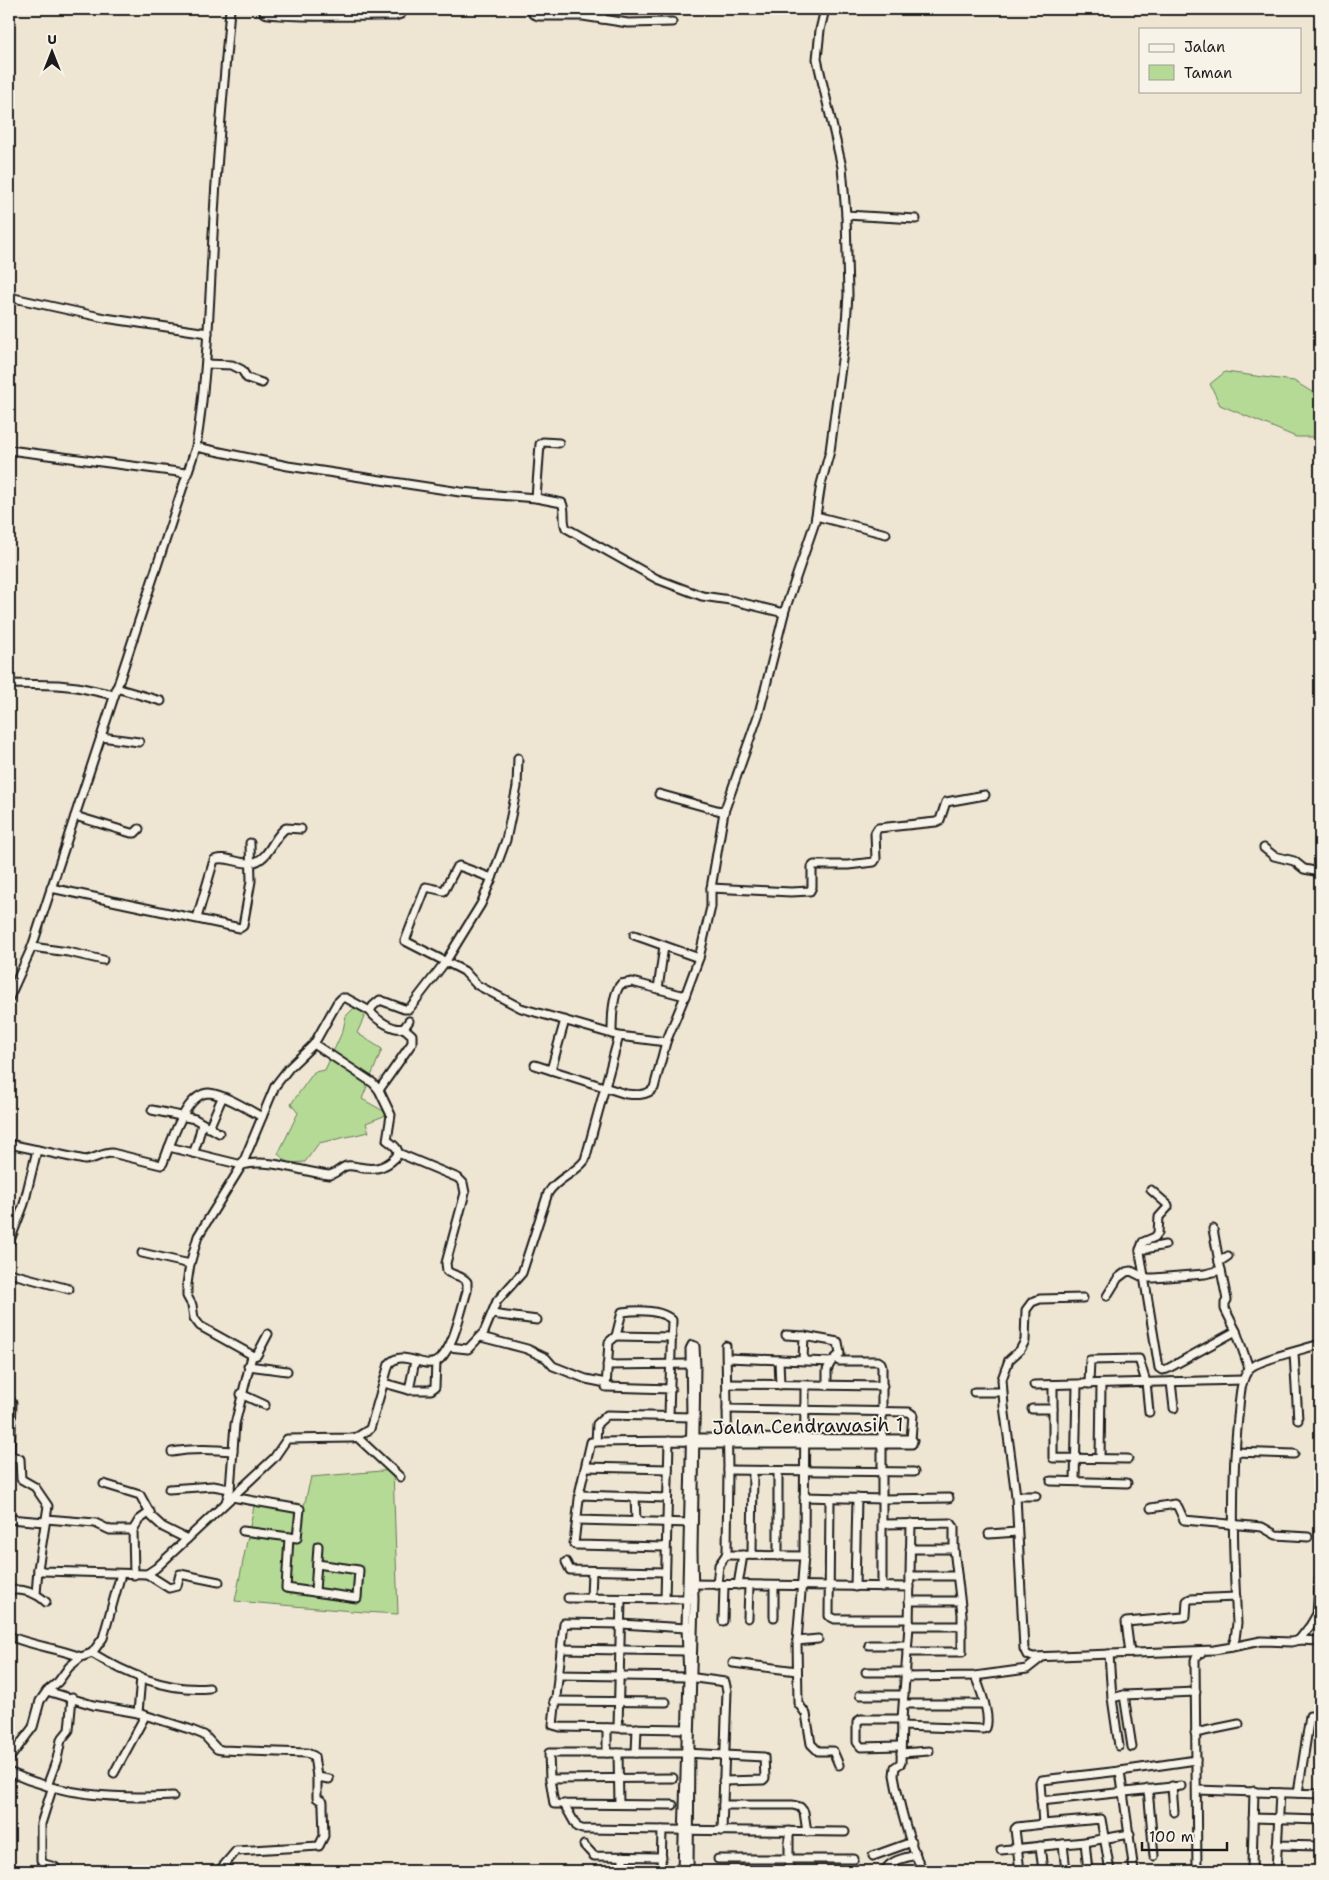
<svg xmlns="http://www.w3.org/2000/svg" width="1329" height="1880" font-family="'Shantell Sans',sans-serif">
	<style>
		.green { fill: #b4da96; stroke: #687b59 }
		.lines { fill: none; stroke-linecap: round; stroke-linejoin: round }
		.minor-casing { stroke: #1c1c1c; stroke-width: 11 }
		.minor { stroke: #f7f3e8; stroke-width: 7 }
		.labels { text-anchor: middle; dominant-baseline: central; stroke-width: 4; stroke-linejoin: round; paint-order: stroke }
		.street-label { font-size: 19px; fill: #1c1c1c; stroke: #f7f3e8 }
	</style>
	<rect width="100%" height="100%" fill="#efe5d3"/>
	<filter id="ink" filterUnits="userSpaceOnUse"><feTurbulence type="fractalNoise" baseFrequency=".02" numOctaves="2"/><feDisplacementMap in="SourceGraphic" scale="10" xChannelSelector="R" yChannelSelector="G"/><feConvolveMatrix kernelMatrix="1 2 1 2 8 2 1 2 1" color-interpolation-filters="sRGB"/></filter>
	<g filter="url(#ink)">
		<g class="green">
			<path d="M1225 372 1294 381 1320 397V437H1296L1220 405 1210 384Z"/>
			<path d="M356 1006 366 1013 357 1033 382 1049 362 1099 389 1114 366 1123 369 1132 319 1143 305 1162 289 1163 278 1154 298 1113 291 1104 314 1072 325 1070 343 1030 346 1016Z"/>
			<path d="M393 1470 398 1614 364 1612 235 1601 254 1506H304L311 1477Z"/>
		</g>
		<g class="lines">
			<defs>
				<g id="minor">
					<path d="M264 9V13C272 18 377 16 395 16L401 14 404 9"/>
					<path d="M533 9V14L538 16H583L628 23 672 22"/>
					<path d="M825 9 820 30 817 59 842 167 846 215 916 219"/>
					<path d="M602 19 603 9"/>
					<path d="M9 297 105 318 208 333"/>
					<path d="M206 364 232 365 242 370 247 378 262 383"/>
					<path d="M196 447 288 466 460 492 536 498 562 503C566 511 562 520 566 528L657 579 702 596 730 600 784 613"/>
					<path d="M9 450 186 473"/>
					<path d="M536 498 540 444 543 442 559 443"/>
					<path d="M816 516 886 534"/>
					<path d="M9 684 58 685 77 687 114 695"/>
					<path d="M116 688 161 701"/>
					<path d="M101 737 139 742"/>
					<path d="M659 794 724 812"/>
					<path d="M75 816 131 833H135L139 829"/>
					<path d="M1264 848 1274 856 1294 861 1304 869 1320 872"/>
					<path d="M492 878 459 866 456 868 444 891 426 887 405 941 464 971 477 985 521 1008 619 1036"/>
					<path d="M51 888 240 928 243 926 251 881 250 843"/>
					<path d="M711 888 791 892 810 891 812 887V867L814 865H848L874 862 876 859 875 833 878 828 936 822 940 820 946 802 985 795"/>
					<path d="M197 918 214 860C225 855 238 864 250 863 270 861 272 837 286 828L301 829"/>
					<path d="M634 935 699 958"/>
					<path d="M32 947 68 952 103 960"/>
					<path d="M658 989 664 946"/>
					<path d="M9 998 32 947 196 447C209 364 210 281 215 198 219 135 225 72 230 9"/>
					<path d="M370 1011C376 1020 394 1031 404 1028L409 1021"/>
					<path d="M612 1034C612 1021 612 993 621 984L632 982 685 996"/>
					<path d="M535 1065 626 1094C636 1095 647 1096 654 1088L666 1042"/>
					<path d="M551 1070 565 1020"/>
					<path d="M379 1090 412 1043V1035L404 1028"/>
					<path d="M152 1110 195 1119 219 1133"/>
					<path d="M209 1128 222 1098"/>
					<path d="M9 1144 85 1160C95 1159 102 1153 112 1153L161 1165 163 1163 169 1147 242 1165C270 1158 301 1172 329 1175 336 1174 340 1168 346 1166 351 1165 354 1166 358 1167 373 1170 384 1169 395 1158 403 1150 392 1144 387 1140L391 1115 379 1090 373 1083 314 1044"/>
					<path d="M169 1147C175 1132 188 1093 209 1093 224 1094 249 1110 262 1117"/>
					<path d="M193 1153C198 1143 199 1135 202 1124"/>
					<path d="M1213 1229 1219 1262"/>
					<path d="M9 1243 24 1204 37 1150"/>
					<path d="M1165 1245 1140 1250V1252L1159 1368 1162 1370 1167 1369 1236 1331"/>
					<path d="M1140 1250 1143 1242 1155 1237 1158 1233 1159 1217 1168 1207V1205L1151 1190"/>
					<path d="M142 1253 190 1264"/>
					<path d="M1221 1270 1227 1300 1225 1303V1309L1236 1331 1249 1368"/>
					<path d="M9 1273 69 1289"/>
					<path d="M1107 1296 1118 1278 1126 1272 1131 1271 1145 1278H1154L1205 1274 1221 1270 1219 1262 1228 1256"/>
					<path d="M1083 1298 1040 1299 1032 1302 1026 1310 1025 1341 1020 1350 1009 1360 1002 1379 1004 1406 1016 1496 1024 1649 1027 1655 1033 1657 1214 1650 1232 1647 1235 1639 1237 1623C1233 1554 1231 1486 1238 1417 1240 1402 1239 1382 1249 1369 1256 1360 1306 1349 1320 1344"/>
					<path d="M492 1314 537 1320"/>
					<path d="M268 1334 257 1355 254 1356 200 1326 194 1318 192 1305 187 1296V1284L190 1264 198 1236 242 1165 275 1086 289 1068 314 1044 337 1003 342 998H346L370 1011 373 1006 380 1000 404 1009H409L446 961 481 904 492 878 506 840 517 787 518 758"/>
					<path d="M786 1335 804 1336 803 1360"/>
					<path d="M616 1336 672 1337"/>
					<path d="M804 1336 838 1342 840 1354 831 1362 827 1370V1385"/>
					<path d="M481 1337 527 1349 546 1358 553 1366 586 1379 606 1383"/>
					<path d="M449 1347 468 1349 484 1332 497 1301 522 1273 548 1193C557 1178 575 1174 585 1160L619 1036 666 1042 685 996 699 958 711 907V888L724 812 759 713 785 610 815 522 821 484 830 451 845 337 848 295 846 215"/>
					<path d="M1294 1353 1298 1420"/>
					<path d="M727 1358 831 1362"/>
					<path d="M779 1360 780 1385"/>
					<path d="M839 1361H878L881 1363 882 1366V1587"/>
					<path d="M607 1365 690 1364"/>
					<path d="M248 1366 287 1371"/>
					<path d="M1171 1382 1174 1408"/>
					<path d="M384 1383 409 1390H431L435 1387 436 1362"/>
					<path d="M727 1384 883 1386"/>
					<path d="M1089 1384 1090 1360 1139 1359 1146 1382 1149 1412"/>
					<path d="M805 1385 804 1556 797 1641 798 1703 806 1714 811 1744 818 1751H833L839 1765"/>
					<path d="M1034 1385 1243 1380"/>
					<path d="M1053 1385V1458L1128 1459"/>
					<path d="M409 1390 415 1361"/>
					<path d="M974 1392H1002"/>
					<path d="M241 1394 265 1405"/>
					<path d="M9 1398 12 1403 10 1455 20 1459 21 1479 35 1487 48 1506 38 1569 43 1571 147 1574 156 1568 274 1458 287 1439 352 1438 357 1437 370 1429 389 1364C404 1347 425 1373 440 1359 454 1346 461 1310 467 1291V1282C462 1275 453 1276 447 1271L446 1263 465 1193 463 1183 458 1178 398 1153"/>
					<path d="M727 1409 909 1412 913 1415 911 1439"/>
					<path d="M1032 1409H1053"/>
					<path d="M669 1415 672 1320C660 1309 638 1310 622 1312L616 1336 609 1342 606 1387 671 1389"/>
					<path d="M357 1437 400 1477"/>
					<path d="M596 1442 597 1424 607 1415 691 1417"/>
					<path d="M172 1452C193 1448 212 1449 233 1451"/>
					<path d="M1236 1452 1294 1454"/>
					<path d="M1100 1458 1101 1384"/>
					<path d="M586 1467 668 1469"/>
					<path d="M728 1470 914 1472"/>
					<path d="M778 1471V1556"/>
					<path d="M1051 1481 1127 1483"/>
					<path d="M1075 1481 1077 1385"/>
					<path d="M104 1484 140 1495 152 1517 163 1527 187 1539"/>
					<path d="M169 1489 213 1486 230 1489"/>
					<path d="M580 1495 667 1498"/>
					<path d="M1016 1496H1036"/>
					<path d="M232 1497 300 1509 297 1538 243 1531"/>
					<path d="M635 1497 636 1521"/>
					<path d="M804 1497 883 1499 949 1498"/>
					<path d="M830 1498 829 1616 835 1619H909"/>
					<path d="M226 1502 230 1489 235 1424 252 1356"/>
					<path d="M1151 1508 1175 1504 1178 1507 1184 1520 1262 1527 1276 1535 1308 1537"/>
					<path d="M9 1519 45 1522"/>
					<path d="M46 1519 95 1523 110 1530H133L139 1520 150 1512"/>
					<path d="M577 1520 692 1523"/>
					<path d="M911 1523 909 1626 902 1719 901 1763 895 1767 894 1775C898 1798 911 1854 924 1871"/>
					<path d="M883 1524 951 1523 954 1527V1549L962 1614V1652H907"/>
					<path d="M133 1530 134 1575"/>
					<path d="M989 1534 1017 1532"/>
					<path d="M289 1537 286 1588 357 1598 359 1570 317 1564"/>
					<path d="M665 1547 576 1545 574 1544 580 1490 591 1442 684 1441 695 1438H727L911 1439 913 1441 912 1444H695L684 1441"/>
					<path d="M910 1549H954"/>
					<path d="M726 1555 804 1556"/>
					<path d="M752 1555 753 1471"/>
					<path d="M566 1562 570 1570 665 1572"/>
					<path d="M147 1574 169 1588 177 1586 180 1574 219 1582"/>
					<path d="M910 1576H957"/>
					<path d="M691 1584 910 1587"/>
					<path d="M717 1585 719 1565 726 1555 727 1550 728 1470 726 1346"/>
					<path d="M738 1585 743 1555"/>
					<path d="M855 1587 857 1498"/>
					<path d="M9 1591C22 1588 37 1593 46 1602"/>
					<path d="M315 1592 318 1546"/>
					<path d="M36 1594 38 1569"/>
					<path d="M568 1598 690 1599"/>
					<path d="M591 1598 592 1571"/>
					<path d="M665 1599 669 1441"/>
					<path d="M909 1601H960"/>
					<path d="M774 1617V1586"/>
					<path d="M748 1618 749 1585"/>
					<path d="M723 1621 724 1585"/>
					<path d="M909 1626H962"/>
					<path d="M9 1636C33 1646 58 1648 81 1657"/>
					<path d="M1299 1640 1310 1626 1317 1614 1320 1569"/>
					<path d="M797 1641 818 1639"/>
					<path d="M869 1645H907"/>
					<path d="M1232 1647 1261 1641 1291 1642 1299 1640 1320 1641"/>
					<path d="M562 1649 687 1651"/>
					<path d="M92 1653C126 1674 168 1692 209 1688"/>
					<path d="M1130 1653 1126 1622 1183 1617 1186 1616 1187 1601 1190 1599 1236 1597"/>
					<path d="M1109 1654 1112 1698 1119 1746"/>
					<path d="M733 1663 797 1671"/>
					<path d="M866 1672H906"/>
					<path d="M558 1675 688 1677 725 1682 727 1691 722 1831"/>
					<path d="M906 1677 975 1676 1027 1669 1041 1658"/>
					<path d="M47 1691 93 1705 138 1713 189 1729 204 1735 217 1749 222 1750 307 1753 314 1756 317 1777V1798L323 1802V1807L324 1836 319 1846 236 1851 219 1871"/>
					<path d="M860 1695H904"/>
					<path d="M1124 1695 1132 1747"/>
					<path d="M1112 1698 1124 1695 1196 1692"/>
					<path d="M554 1701 666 1702"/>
					<path d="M904 1704H984"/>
					<path d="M138 1713 141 1677"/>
					<path d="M902 1726 983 1729 986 1728C991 1715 980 1688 975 1676"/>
					<path d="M607 1728V1753"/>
					<path d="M618 1728 621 1599"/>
					<path d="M685 1729 560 1727 553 1725 564 1623 621 1624 686 1628"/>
					<path d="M1195 1733 1239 1724"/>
					<path d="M900 1746 861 1747 857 1742V1722L861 1719H902"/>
					<path d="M618 1753 619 1804"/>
					<path d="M636 1753 637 1728"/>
					<path d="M901 1753 929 1751"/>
					<path d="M9 1759 33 1727 40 1701 47 1691 58 1682 69 1667 81 1657 92 1653 103 1638 121 1574"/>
					<path d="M9 1772C61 1796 117 1799 173 1796"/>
					<path d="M114 1773 145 1716"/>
					<path d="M317 1777 329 1779"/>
					<path d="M550 1779 673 1778"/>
					<path d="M47 1786 57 1759 61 1740 69 1730 72 1697"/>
					<path d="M1172 1786 1174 1812"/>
					<path d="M52 1789 41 1824V1860L44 1864 55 1867 57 1871"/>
					<path d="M1148 1789 1154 1856"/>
					<path d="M1197 1790 1320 1794"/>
					<path d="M1254 1791 1252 1868 1259 1870 1294 1871"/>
					<path d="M1298 1793 1310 1716H1320"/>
					<path d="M1041 1801 1181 1786"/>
					<path d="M564 1804 577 1827 582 1829 845 1832"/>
					<path d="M673 1805 554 1804 550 1779 549 1753H685L764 1757 765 1778 763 1780 723 1781"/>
					<path d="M723 1805H793L800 1807 804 1812 807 1832"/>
					<path d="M1253 1818 1320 1820"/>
					<path d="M1043 1824 1101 1819 1110 1871"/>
					<path d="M1085 1842 1088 1871"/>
					<path d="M1063 1844 1066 1871"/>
					<path d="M584 1845 594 1856 662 1857"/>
					<path d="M1277 1845 1320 1846"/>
					<path d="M1040 1846 1043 1871"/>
					<path d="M1001 1850 1085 1842 1130 1834"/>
					<path d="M623 1856V1871"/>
					<path d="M873 1856 912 1842"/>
					<path d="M718 1859H854"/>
					<path d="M661 1871 662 1830"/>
					<path d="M682 1871 688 1677 686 1628 691 1417 690 1349 692 1345 695 1346 696 1366 693 1551 694 1599 690 1744 689 1871"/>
					<path d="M789 1871V1831"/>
					<path d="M885 1871C889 1860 905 1858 916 1855"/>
					<path d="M1020 1871 1015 1829 1017 1827 1043 1824 1040 1782 1042 1780 1120 1771"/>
					<path d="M1134 1871 1120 1771 1196 1760"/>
					<path d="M1197 1871 1195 1660 1196 1657 1203 1651"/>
					<path d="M1276 1871 1280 1793"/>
				</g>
			</defs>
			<use href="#minor" class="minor-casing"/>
			<use href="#minor" class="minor"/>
		</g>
	</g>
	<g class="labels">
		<g class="street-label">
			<text transform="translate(808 1426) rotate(-1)">Jalan Cendrawasih 1</text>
		</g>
	</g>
	<rect width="1329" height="1880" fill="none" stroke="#f7f3e8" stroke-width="30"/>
	<rect x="15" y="15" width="1299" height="1850" fill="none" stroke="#1c1c1c" stroke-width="2" filter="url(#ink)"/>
	<rect x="1139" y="28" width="162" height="65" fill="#f7f3e8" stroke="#9f9d96"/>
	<rect x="1149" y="44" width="25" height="8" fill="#f7f3e8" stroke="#9f9d96"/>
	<text x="1184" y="52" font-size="15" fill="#1c1c1c">Jalan</text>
	<rect x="1149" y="65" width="25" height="15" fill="#b4da96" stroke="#9f9d96"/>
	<text x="1184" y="78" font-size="15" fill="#1c1c1c">Taman</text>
	<g transform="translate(52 52)" stroke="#f7f3e8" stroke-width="4" paint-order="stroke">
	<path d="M0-4L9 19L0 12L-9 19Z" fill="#1c1c1c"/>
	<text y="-8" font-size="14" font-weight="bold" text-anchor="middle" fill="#1c1c1c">U</text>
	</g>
	<path d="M1142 1842v8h85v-8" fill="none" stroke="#1c1c1c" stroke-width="2.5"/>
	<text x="1149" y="1842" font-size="15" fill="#1c1c1c" stroke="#f7f3e8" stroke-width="4" paint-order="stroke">100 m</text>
</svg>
